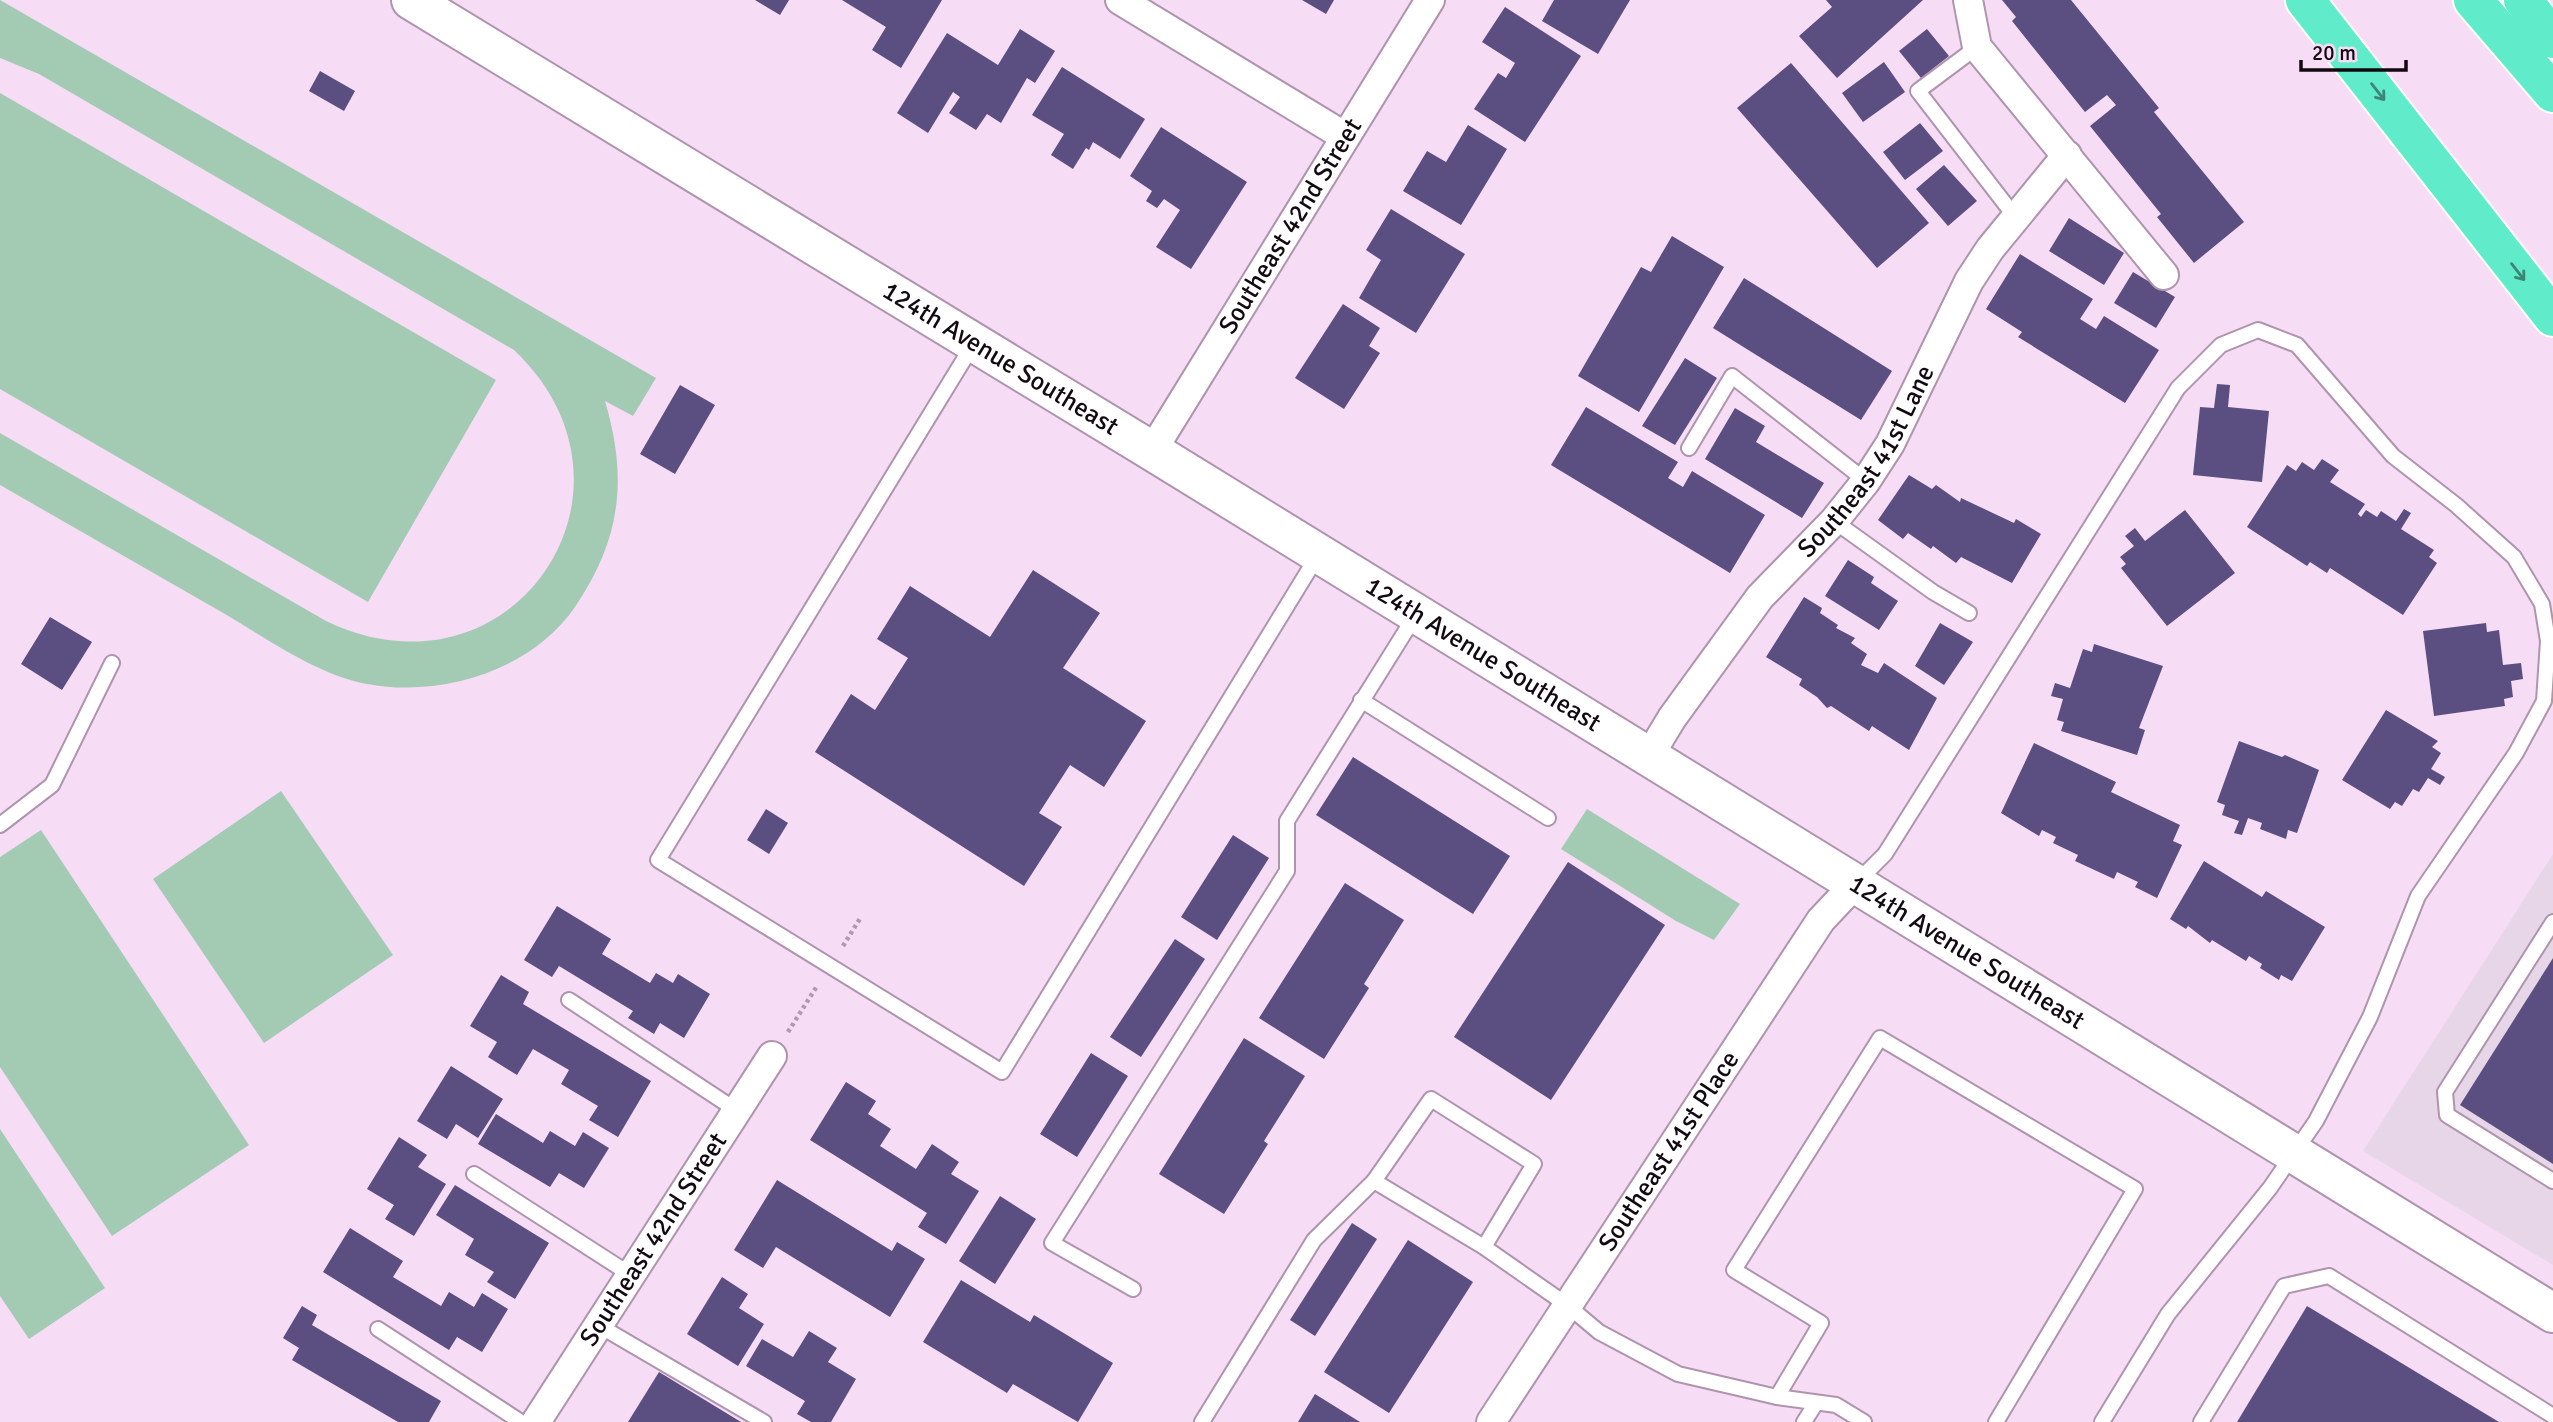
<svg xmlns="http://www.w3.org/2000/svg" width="2553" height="1422" font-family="Signika,sans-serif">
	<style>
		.industrial { fill: #e7d6e8 }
		.green { fill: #a3cbb3 }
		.building { fill: #5a4f80 }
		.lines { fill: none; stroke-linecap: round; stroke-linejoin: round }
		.lane-casing { stroke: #ae94ac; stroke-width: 18 }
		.street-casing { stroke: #ae94ac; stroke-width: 32 }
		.secondary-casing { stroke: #ae94ac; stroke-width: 42 }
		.highway-casing { stroke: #fff; stroke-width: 42 }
		.path { stroke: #af9aae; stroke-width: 4.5; stroke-dasharray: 3.5 3.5; stroke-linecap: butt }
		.lane { stroke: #fff; stroke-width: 14 }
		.street { stroke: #fff; stroke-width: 28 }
		.secondary { stroke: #fff; stroke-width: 38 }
		.highway { stroke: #60eccb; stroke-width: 38 }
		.oneway { stroke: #3d8677 }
		.labels { text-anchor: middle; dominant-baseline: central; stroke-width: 7; stroke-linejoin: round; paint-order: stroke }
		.street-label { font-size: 26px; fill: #120911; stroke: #f7dcf6 }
	</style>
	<rect width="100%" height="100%" fill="#f7dcf6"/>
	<path class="industrial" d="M2553 854V1265L2363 1151Z"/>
	<g class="green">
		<path d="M0 0 656 378 633 416 605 401C628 479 621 539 575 607 531 671 441 698 367 684 316 674 269 640 225 614 150 571 75 528 0 485V433L326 621C511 710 662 490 514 350L39 74 0 58Z"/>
		<path d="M0 93 496 380 368 602 0 389Z"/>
		<path d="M281 791 393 955 264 1043 153 879Z"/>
		<path d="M1587 809 1740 904 1714 940 1676 921 1561 849Z"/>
		<path d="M41 830 249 1145 112 1236 0 1067V857Z"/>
		<path d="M0 1129 105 1288 29 1339 0 1296Z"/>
	</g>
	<g class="building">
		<path d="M755 0H789L780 15Z"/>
		<path d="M842 0H942L901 68 872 50 886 27Z"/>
		<path d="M1302 0H1334L1326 14Z"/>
		<path d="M1554 0H1630L1598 54 1542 21Z"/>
		<path d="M1826 0H1923L1837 78 1799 36 1832 7Z"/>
		<path d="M2002 0H2071L2159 108 2154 112 2244 222 2194 263 2157 217 2161 214 2090 126 2116 105 2107 95 2085 112 2012 21 2016 17Z"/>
		<path d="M1505 7 1581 56 1525 142 1474 109 1498 73 1506 78 1515 63 1482 42Z"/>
		<path d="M1020 29 1055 51 1035 83 1027 78 1001 123 987 114 976 130 949 113 960 97 953 92 928 133 897 113 947 33 998 65Z"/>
		<path d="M1927 29 1949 56 1921 78 1899 51Z"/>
		<path d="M1884 62 1905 92 1863 122 1842 93Z"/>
		<path d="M1791 63 1929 223 1877 268 1737 108Z"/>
		<path d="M1062 67 1145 119 1120 159 1093 142 1089 150 1086 148 1073 169 1051 155 1064 134 1032 115Z"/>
		<path d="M320 71 355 91 344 111 309 91Z"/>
		<path d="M1920 123 1943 151 1905 180 1883 152Z"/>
		<path d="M1468 125 1507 149 1461 225 1403 191 1427 151 1446 162Z"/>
		<path d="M1161 127 1247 182 1191 269 1156 247 1180 210 1164 199 1157 208 1146 201 1152 191 1130 176Z"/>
		<path d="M1944 165 1977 201 1948 226 1916 189Z"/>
		<path d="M1391 209 1465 254 1416 333 1359 298 1381 260 1366 250Z"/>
		<path d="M2069 218 2124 253 2104 285 2049 251Z"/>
		<path d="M1672 236 1724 267 1639 412 1578 376 1641 267 1651 272Z"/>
		<path d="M2020 254 2093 299 2080 319 2096 329 2104 316 2159 350 2125 403 2018 337 2022 332 1986 309Z"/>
		<path d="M2133 272 2175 297 2156 328 2114 303Z"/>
		<path d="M1744 278 1892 371 1861 420 1713 328Z"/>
		<path d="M1343 304 1380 328 1369 346 1380 353 1344 409 1295 378Z"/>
		<path d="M1685 358 1717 378 1675 445 1642 426Z"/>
		<path d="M2217 384 2230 385 2228 407 2269 411 2262 482 2193 475 2200 407 2214 408Z"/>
		<path d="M680 385 715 405 675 474 640 454Z"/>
		<path d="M1586 407 1678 462 1668 478 1683 487 1692 471 1765 515 1730 573 1551 465Z"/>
		<path d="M1735 408 1765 426 1756 442 1824 483 1802 518 1705 459Z"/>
		<path d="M2322 459 2339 470 2330 482 2365 504 2358 514 2361 517 2366 510 2377 517 2381 511 2396 521 2404 509 2411 513 2401 529 2434 550 2429 557 2437 563 2403 615 2330 568 2327 573 2310 562 2307 566 2247 527 2287 465 2296 471 2302 462 2314 470Z"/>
		<path d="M1909 475 1932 489 1936 485 1960 502 1961 498 2014 523 2016 519 2041 534 2012 583 1961 557 1956 563 1933 546 1931 549 1908 533 1903 539 1878 520Z"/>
		<path d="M2185 510 2235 573 2167 626 2121 568 2126 564 2120 557 2134 546 2125 536 2135 528 2145 541Z"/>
		<path d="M1848 560 1874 577 1871 583 1898 601 1879 630 1825 596Z"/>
		<path d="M1033 570 1100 613 1063 668 1146 721 1104 787 1070 765 1039 813 1062 827 1024 886 815 752 851 694 875 710 908 658 877 639 910 586 990 637Z"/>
		<path d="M1804 597 1822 608 1820 613 1838 625 1836 628 1855 638 1851 643 1867 654 1861 665 1878 673 1884 663 1937 698 1909 750 1872 726 1869 731 1831 706 1827 708 1817 697 1799 685 1802 679 1766 657Z"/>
		<path d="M50 617 92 642 62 690 21 664Z"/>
		<path d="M1940 623 1973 642 1944 685 1915 666Z"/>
		<path d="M2486 623 2487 632 2499 630 2503 665 2521 663 2523 679 2511 681 2513 697 2504 699 2505 706 2434 716 2423 631Z"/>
		<path d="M2094 644 2163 666 2139 728 2145 730 2137 755 2061 731 2064 722 2057 720 2063 699 2051 696 2055 683 2070 688 2083 649 2092 652Z"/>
		<path d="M2386 710 2438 741 2432 747 2441 753 2431 769 2445 777 2440 785 2428 778 2419 792 2413 789 2402 806 2395 802 2390 809 2342 780Z"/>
		<path d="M2239 741 2282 757 2285 755 2319 770 2297 833 2288 830 2286 839 2260 829 2262 823 2248 818 2242 835 2234 833 2239 821 2222 815 2225 805 2217 802Z"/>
		<path d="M2034 743 2116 782 2111 792 2180 825 2173 841 2182 845 2157 898 2135 887 2138 882 2117 872 2114 879 2075 861 2078 855 2053 843 2056 837 2042 830 2039 836 2001 813Z"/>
		<path d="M1353 757 1510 856 1473 914 1316 815Z"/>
		<path d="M766 809 788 823 769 854 747 840Z"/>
		<path d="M1233 835 1269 858 1217 940 1181 917Z"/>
		<path d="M2204 861 2262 897 2266 891 2325 927 2292 981 2281 975 2279 980 2260 968 2262 964 2249 956 2246 961 2212 940 2210 943 2188 926 2186 929 2170 919Z"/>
		<path d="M1568 862 1665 925 1551 1100 1454 1037Z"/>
		<path d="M1345 883 1404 920 1364 984 1369 988 1324 1059 1259 1018Z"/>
		<path d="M557 906 611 939 602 954 650 983 656 973 673 983 678 974 710 994 684 1038 660 1023 654 1034 628 1018 633 1011 559 966 552 977 524 960Z"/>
		<path d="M1175 939 1205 959 1141 1057 1110 1037Z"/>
		<path d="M2553 958V1164L2460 1105Z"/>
		<path d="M501 975 529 992 523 1004 651 1081 618 1137 589 1120 598 1106 561 1084 569 1070 533 1049 517 1075 488 1057 497 1042 470 1026Z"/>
		<path d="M1244 1038 1305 1076 1264 1141 1268 1144 1224 1214 1159 1174Z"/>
		<path d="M1091 1053 1128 1076 1077 1157 1040 1134Z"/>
		<path d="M451 1066 503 1099 478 1138 456 1124 447 1139 417 1121Z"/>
		<path d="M846 1082 876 1101 868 1114 891 1129 880 1146 916 1169 932 1144 959 1162 951 1174 979 1191 946 1244 918 1227 927 1213 810 1140Z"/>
		<path d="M496 1114 543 1143 550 1131 575 1146 583 1132 609 1148 584 1188 559 1173 550 1187 478 1144Z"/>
		<path d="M399 1137 427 1155 418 1167 446 1184 414 1236 385 1219 394 1205 367 1189Z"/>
		<path d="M777 1180 892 1251 897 1242 925 1259 890 1317 776 1247 763 1268 734 1250Z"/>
		<path d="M455 1185 549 1243 515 1299 487 1282 494 1272 465 1255 474 1239 436 1215Z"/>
		<path d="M1000 1196 1036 1219 995 1284 959 1261Z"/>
		<path d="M1352 1223 1377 1239 1315 1336 1290 1320Z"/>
		<path d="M350 1228 403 1261 393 1277 441 1306 449 1292 474 1307 482 1293 508 1309 482 1352 457 1337 449 1350 323 1272Z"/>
		<path d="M1408 1240 1473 1282 1389 1413 1324 1372Z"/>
		<path d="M722 1277 748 1294 739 1308 764 1324 738 1366 687 1334Z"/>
		<path d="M961 1280 1030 1322 1034 1315 1113 1363 1078 1422 1013 1384 1007 1393 923 1342Z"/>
		<path d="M302 1306 317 1315 312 1325 441 1401 429 1422H398L292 1360 299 1348 283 1338Z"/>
		<path d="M2307 1306 2499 1422H2237Z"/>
		<path d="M809 1331 837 1348 828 1362 856 1379 831 1422H811L797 1414 805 1401 746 1366 762 1339 793 1357Z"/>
		<path d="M659 1372 741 1422H628Z"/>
		<path d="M1315 1394 1360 1422H1298Z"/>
	</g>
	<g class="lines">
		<defs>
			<g id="lane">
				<path d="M1977 47 1918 91 2016 218"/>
				<path d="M974 343 658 860 1002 1072 1318 555"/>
				<path d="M1689 448 1732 376 1866 481"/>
				<path d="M1834 521 1933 592 1969 613"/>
				<path d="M1361 700 1548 818"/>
				<path d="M0 825 52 785 112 663"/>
				<path d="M1857 882 1885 854 2178 388 2221 345 2258 330 2297 345 2393 456 2456 505 2514 557 2542 604 2548 641 2544 701 2516 753 2418 896 2370 1017 2316 1121 2270 1188 2168 1314 2102 1422"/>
				<path d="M2553 922 2445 1092 2447 1115 2553 1181"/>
				<path d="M569 1000 736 1110"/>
				<path d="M474 1174 631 1275"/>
				<path d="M1484 1247 1374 1181 1431 1099 1534 1164 1484 1247 1567 1305 1599 1332 1678 1374 1777 1397 1836 1405 1864 1422"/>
				<path d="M1133 1289 1052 1243 1287 871V821L1415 616"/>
				<path d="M598 1325 764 1422"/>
				<path d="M378 1329 521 1422"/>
				<path d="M1777 1397 1821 1323 1734 1270 1880 1038 2135 1189 1996 1422"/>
				<path d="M1202 1422 1314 1240 1374 1181"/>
				<path d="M1804 1422 1816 1403"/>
				<path d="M2201 1422 2284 1286 2329 1276 2553 1416"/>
			</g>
			<g id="street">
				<path d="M1120 0 1344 136"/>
				<path d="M1968 0 1977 47 2164 275"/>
				<path id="s1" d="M1152 451 1430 0"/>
				<path id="s2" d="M1649 756 1672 718 1760 597 1834 521 1866 481 1890 444 1969 281 1990 249 2067 155"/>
				<path id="s3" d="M536 1422 772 1056"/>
				<path id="s4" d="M1491 1422 1821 920 1854 885"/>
			</g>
			<g id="secondary">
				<path id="s5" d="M411 0 1152 451 2553 1313"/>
			</g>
			<g id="highway">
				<path d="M2305 0 2553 317"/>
				<path d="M2473 0 2553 93"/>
				<path d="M2523 0 2553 39"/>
			</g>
		</defs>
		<use href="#lane" class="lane-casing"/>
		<use href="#street" class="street-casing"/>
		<use href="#secondary" class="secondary-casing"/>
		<use href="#highway" class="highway-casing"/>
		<g class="path">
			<path d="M843 946 861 917"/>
			<path d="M788 1032 817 986"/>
		</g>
		<use href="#lane" class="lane"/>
		<use href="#street" class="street"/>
		<use href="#secondary" class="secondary"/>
		<use href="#highway" class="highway"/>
	</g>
	<defs><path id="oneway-shaft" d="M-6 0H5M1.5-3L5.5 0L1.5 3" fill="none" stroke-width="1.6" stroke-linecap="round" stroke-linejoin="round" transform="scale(1.75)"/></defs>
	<g class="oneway">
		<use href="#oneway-shaft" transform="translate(2378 92) rotate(52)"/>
		<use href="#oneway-shaft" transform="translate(2518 272) rotate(52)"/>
	</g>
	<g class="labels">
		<g class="street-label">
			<text stroke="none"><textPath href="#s1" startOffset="264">Southeast 42nd Street</textPath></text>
			<text stroke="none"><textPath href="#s5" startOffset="690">124th Avenue Southeast</textPath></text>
			<text stroke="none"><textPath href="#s2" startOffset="368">Southeast 41st Lane</textPath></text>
			<text stroke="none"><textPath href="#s5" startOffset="1256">124th Avenue Southeast</textPath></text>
			<text stroke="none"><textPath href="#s5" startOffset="1824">124th Avenue Southeast</textPath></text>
			<text stroke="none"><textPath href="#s4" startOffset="324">Southeast 41st Place</textPath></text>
			<text stroke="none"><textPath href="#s3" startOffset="217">Southeast 42nd Street</textPath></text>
		</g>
	</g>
	<path d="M2301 60v10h105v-10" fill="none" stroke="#120911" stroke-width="3.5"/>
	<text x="2312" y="60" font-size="21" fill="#120911" stroke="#f7dcf6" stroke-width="5" paint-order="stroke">20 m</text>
</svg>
